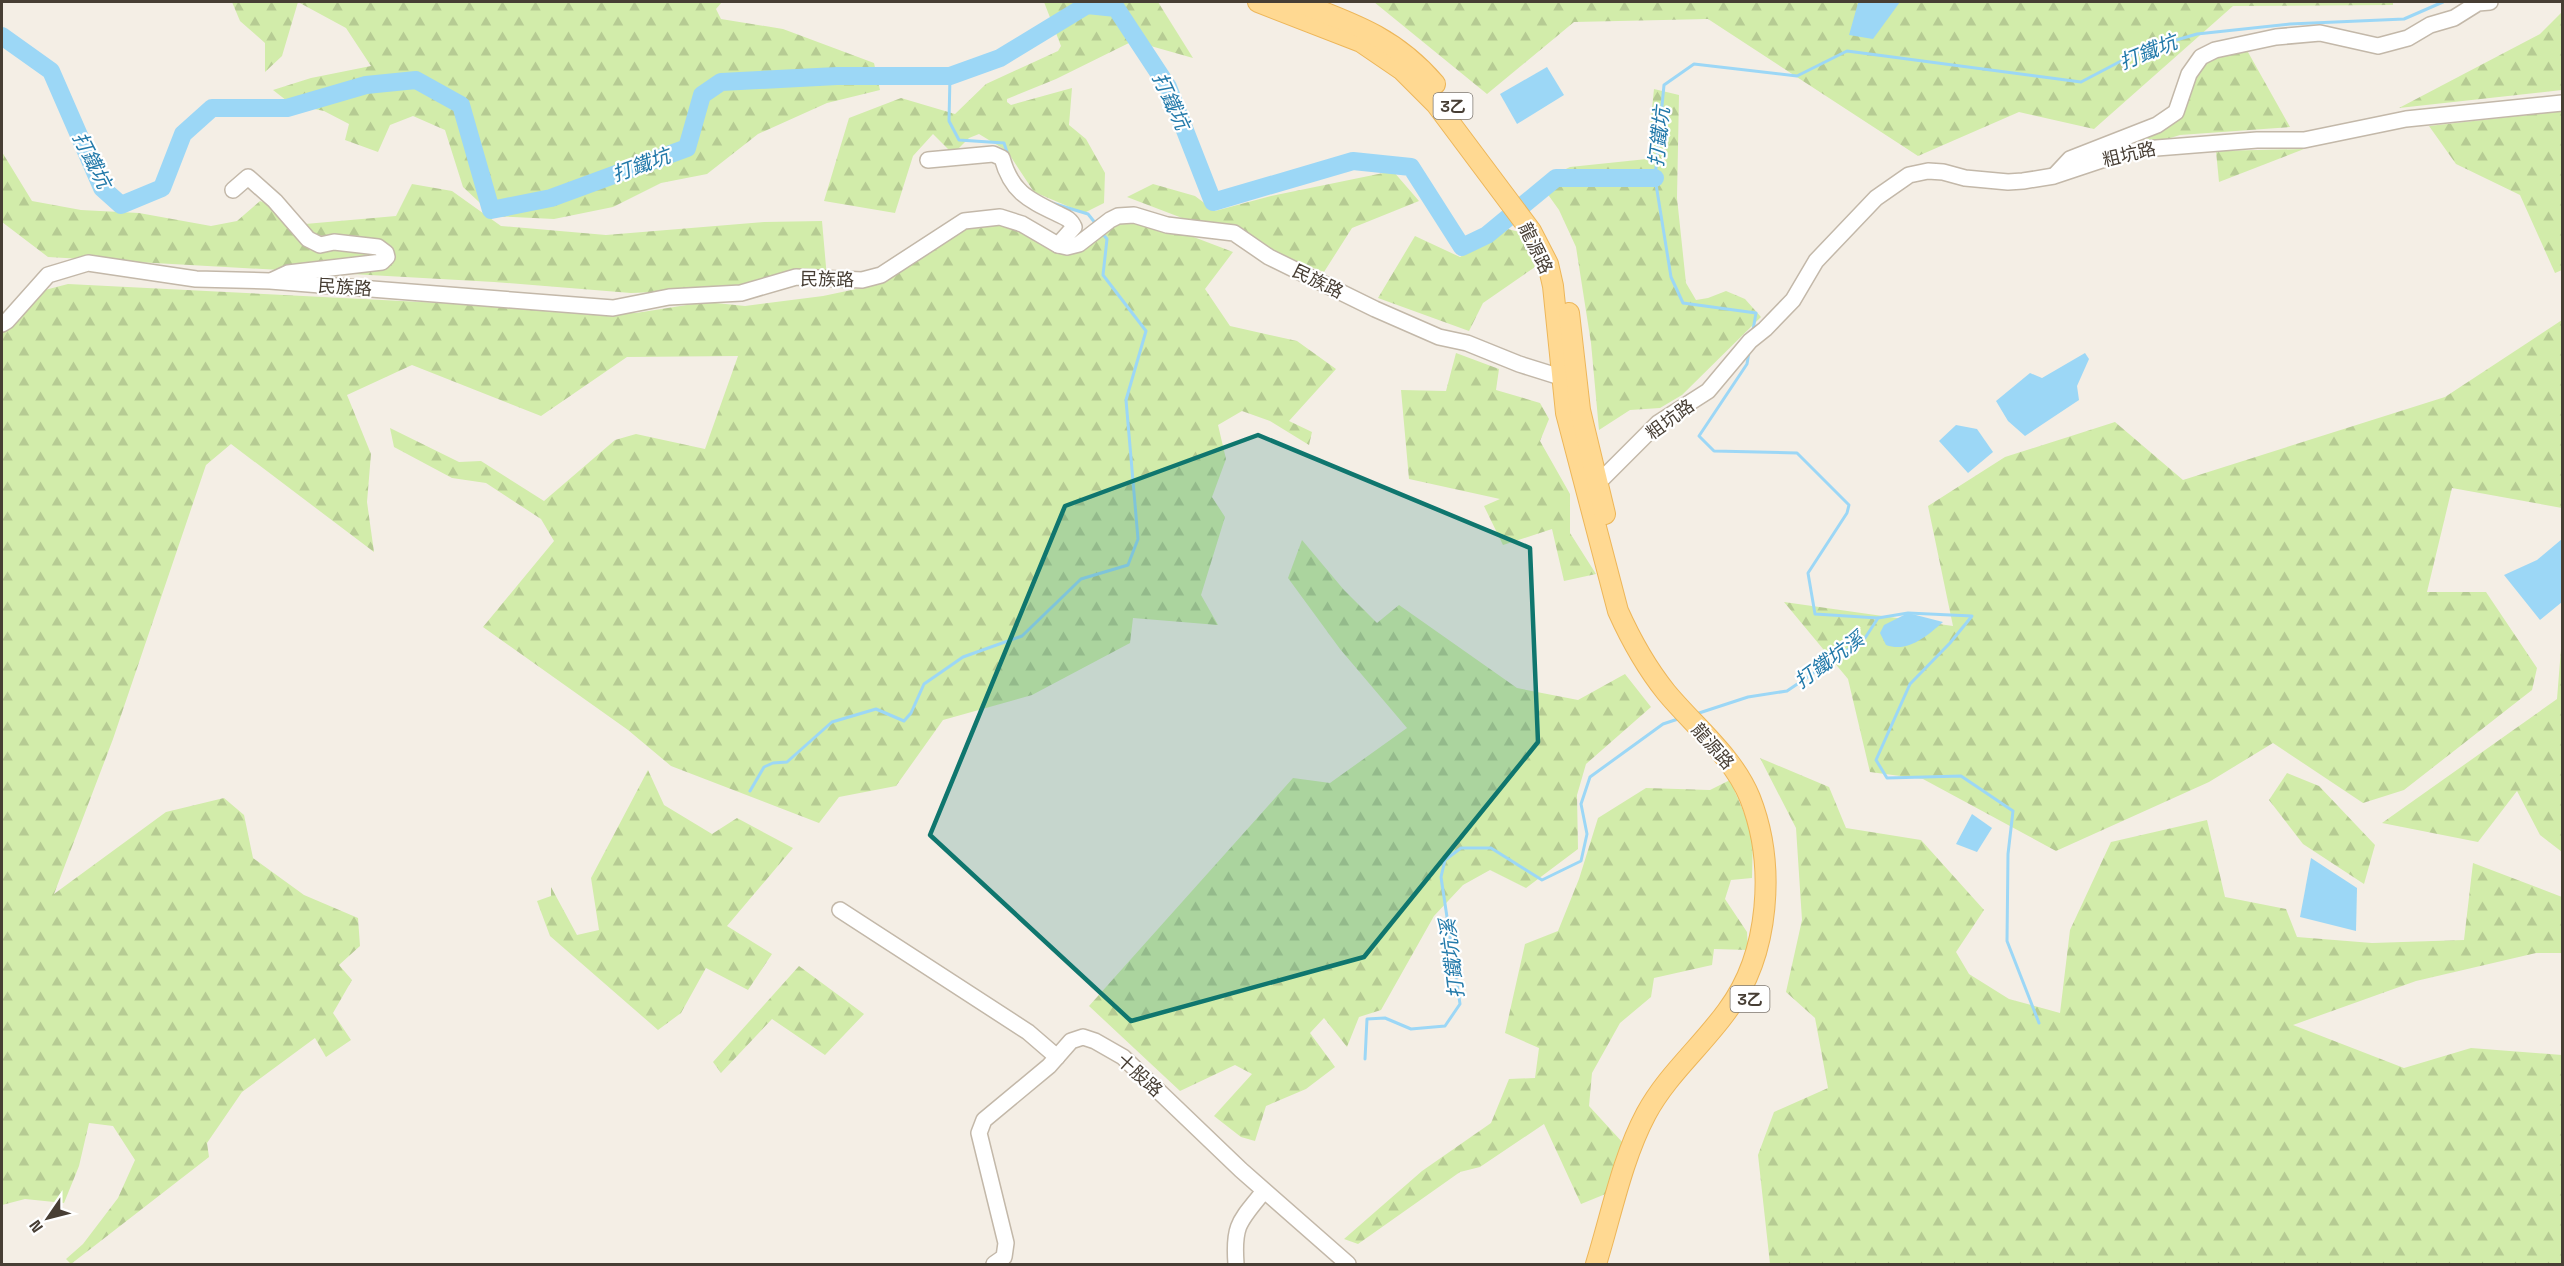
<svg xmlns="http://www.w3.org/2000/svg" width="2564" height="1266" font-family="'Space Grotesk','Noto Sans TC',sans-serif">
	<style>
		.forest { fill: url(#forest-firs) }
		.water { fill: #9cd7f6 }
		.lines { fill: none; stroke-linecap: round; stroke-linejoin: round }
		.stream { stroke: #9cd7f6; stroke-width: 3 }
		.river { stroke: #9cd7f6; stroke-width: 18 }
		.minor-casing { stroke: #c3b8a9; stroke-width: 18 }
		.major-casing { stroke: #edb659; stroke-width: 22 }
		.minor { stroke: #fff; stroke-width: 15 }
		.major { stroke: #ffd992; stroke-width: 20 }
		.marked { fill: #0f766e; fill-opacity: 0.2; stroke: #0f766e; stroke-width: 4.5; stroke-linejoin: round }
		.labels { text-anchor: middle; dominant-baseline: central; stroke-width: 4.5; stroke-linejoin: round; paint-order: stroke }
		.shield { fill: #fff; stroke: #7e7871; stroke-width: 1.5 }
		.shield-label { font-size: 16px; font-weight: bold; fill: #473e34 }
		.street-label { font-size: 18px; fill: #473e34; stroke: #fff }
		.water-label { font-size: 20px; font-style: italic; fill: #237aaa; stroke: #fff }
	</style>
	<defs>
		<pattern id="forest-firs" width="22" height="20" patternUnits="userSpaceOnUse" patternTransform="scale(1.5)"><rect width="22" height="20" fill="#d2ecaa"/><path d="M5 1l3.5 6h-7zM16 11l3.5 6h-7z" fill="#b6cb93"/></pattern>
	</defs>
	<rect width="100%" height="100%" fill="#f4eee5"/>
	<g class="forest">
		<path d="M232 2H722L716 9 721 19 783 29 874 63 880 90 827 103 758 134 707 174 661 183 613 207 554 219 494 216 463 187 445 130 413 116 390 125 378 152 345 140 349 124 324 111 291 104 273 90 311 78 371 66 346 28 298 2 282 56 265 72V43L240 21Z"/>
		<path d="M1044 2H1158L1193 58 1133 41 1056 79 1007 99V102L1011 105 1072 88 1069 125 1086 139 1105 173 1104 203 1084 213 1034 192 1007 151 979 134 969 138 953 154 933 134 913 156 895 213 824 201 849 118 901 98 955 114 986 84 1058 51 1061 46Z"/>
		<path d="M1374 2H2393V5L2233 6 2094 129 2019 112 1918 156 1708 19 1574 22 1487 94Z"/>
		<path d="M2562 12V90L2399 108 2540 34Z"/>
		<path d="M2244 45 2290 127 2180 135 2086 164 2154 130 2194 75 2215 54Z"/>
		<path d="M1654 89 1679 95 1677 198 1686 283 1696 300 1708 298 1726 291 1745 299 1761 317 1682 395 1660 408 1630 410 1599 430 1591 343 1576 247 1559 210 1539 182 1570 167 1647 159Z"/>
		<path d="M2562 111V270L2555 273 2520 195 2456 164 2429 126Z"/>
		<path d="M2304 149 2219 182 2216 151Z"/>
		<path d="M2 152 32 201 81 210 139 213 211 226 237 221 260 201 285 211 305 224 396 216 412 184 452 191 501 226 606 235 764 222 822 221 827 278 732 289 631 293 494 282 48 257 2 222Z"/>
		<path d="M1393 171 1419 201 1352 228 1324 272 1127 197 1153 184 1195 196 1215 211 1271 196Z"/>
		<path d="M999 220 1068 247 1106 222 1157 223 1233 252 1205 289 1230 326 1297 341 1336 369 1289 421 1312 432 1309 445 1270 421 1242 411 1218 425 1226 459 1212 497 1225 517 1201 595 1218 625 1133 618 1130 643 1032 695 943 720 896 786 839 797 819 823 671 766 628 730 483 627 554 541 541 519 486 483 452 478 394 447 390 428 459 462 481 461 544 501 615 440 636 434 705 449 738 356 627 357 541 416 412 365 347 395 371 454 367 502 374 552 231 444 206 465 113 739 54 894 166 812 224 798 244 815 253 858 304 895 358 918 360 946 339 965 352 980 333 1013 351 1040 326 1057 315 1038 242 1092 207 1143 209 1157 71 1264 66 1259 83 1244 118 1198 135 1160 113 1126 89 1123 79 1166 64 1203 25 1199 2 1205V320L41 291 68 284 636 313 706 302 745 306 823 296 880 284 927 247 963 227Z"/>
		<path d="M1508 229 1519 232 1535 267 1483 303 1469 331 1378 298 1415 236 1460 257Z"/>
		<path d="M2562 320V508L2452 488 2427 592H2486L2537 668 2532 690 2404 790 2363 803 2273 743 2209 782 2056 851 1923 779 1870 772 1848 679 1784 602 1953 626 1928 506 2005 457 2115 422 2183 480 2445 397Z"/>
		<path d="M1456 353 1499 369 1496 390 1540 403 1549 419 1540 441 1570 494V533L1596 574 1564 581 1552 529 1503 545 1484 506 1500 499 1409 479 1401 390 1446 391Z"/>
		<path d="M1302 540 1344 590 1377 623 1399 605 1517 688 1578 700 1625 674 1651 707 1586 764 1577 795 1578 849 1526 888 1490 870 1463 885 1434 916 1381 1010 1359 1017 1347 1047 1324 1018 1310 1033 1335 1067 1306 1089 1266 1106 1255 1141 1241 1137 1214 1116 1252 1074 1235 1065 1180 1091 1089 1006 1293 778 1330 783 1407 728 1340 649 1288 578Z"/>
		<path d="M2562 636V852L2540 835 2517 791 2478 842 2382 823 2557 699Z"/>
		<path d="M1760 758 1829 787 1846 828 1921 840 1984 910 1956 952 1969 974 2009 999 2060 1013 2070 930 2111 842 2207 820 2225 897 2286 909 2297 937 2372 943 2464 940 2473 863 2562 897V953H2536L2416 981 2293 1025 2404 1068 2471 1048 2562 1055V1264H1770L1758 1155 1774 1112 1828 1088 1815 1018 1786 992 1802 920 1796 828Z"/>
		<path d="M648 770 664 805 712 834 737 818 793 848 727 926 772 954 748 990 706 968 681 1013 658 1030 550 936 537 901 551 896V887L577 935 599 930 591 878Z"/>
		<path d="M2287 773 2319 786 2375 845 2364 884 2303 844 2269 800Z"/>
		<path d="M1730 780 1753 834 1752 878 1731 880 1725 899 1747 932 1748 950 1714 949 1712 965 1654 978 1651 997 1620 1023 1592 1073 1589 1106 1624 1144 1608 1193 1581 1204 1544 1124 1480 1167 1460 1172 1358 1244 1344 1239 1422 1171 1491 1123 1509 1079 1535 1078 1539 1048 1505 1033 1525 944 1558 931 1579 879 1598 818 1646 788 1710 790Z"/>
		<path d="M799 966 864 1014 825 1055 772 1019 721 1073 713 1062Z"/>
	</g>
	<g class="water">
		<path d="M1900 2 1873 39 1849 35 1858 3Z"/>
		<path d="M1547 67 1564 95 1517 124 1500 94Z"/>
		<path d="M2085 353 2089 359 2077 386 2079 400 2025 436 2008 421 1996 401 2030 373 2042 378Z"/>
		<path d="M1956 425 1977 429 1993 452 1968 473 1939 441Z"/>
		<path d="M2562 539V602L2540 620 2504 575 2537 560Z"/>
		<path d="M1908 613 1943 622C1927 636 1908 653 1886 645L1880 633 1884 625Z"/>
		<path d="M1972 814 1992 828 1977 852 1956 844Z"/>
		<path d="M2311 858 2357 888 2356 931 2300 917Z"/>
	</g>
	<g class="lines">
		<g class="stream">
			<path d="M950 76 949 121 959 140 1004 143 1008 155"/>
			<path d="M1052 203 1088 214 1096 224"/>
			<path d="M1753 330 1756 313 1683 303 1671 277 1655 178 1664 85 1694 64 1797 76 1847 51 2081 82 2142 50 2197 34 2290 24 2404 19 2443 2"/>
			<path d="M1878 618 1908 613 1972 616 1950 643 1910 684 1876 760 1887 778 1961 776 2013 811 2008 854 2007 941 2039 1023"/>
			<path d="M1696 714 1748 697 1787 691 1865 638 1878 618 1815 614 1808 573 1847 513 1849 505 1797 453 1714 451 1699 436 1747 364 1749 352"/>
			<path d="M750 791 764 767 773 763 787 762 832 722 876 709 904 721 911 713 924 684 963 657 1022 636 1081 579 1128 565 1138 539 1126 400 1146 331 1103 275 1107 239 1101 232"/>
			<path d="M1365 1059 1367 1019 1385 1018 1411 1029 1445 1026 1460 1004 1441 877 1445 860 1461 848H1491L1542 880 1581 861 1587 834 1581 804 1590 777 1663 724 1681 718"/>
		</g>
		<path class="river" d="M2 36 51 71 102 188 121 205 162 188 183 134 212 108H287L366 85 416 80 461 105 491 210 551 198 687 148 702 95 721 82 837 76H950L1000 58 1087 5 1116 8 1168 87 1213 202 1353 161 1411 167 1462 247 1487 235 1556 178H1655"/>
		<defs>
			<g id="minor">
				<path d="M928 160 993 154 1002 158C1011 191 1027 199 1056 213 1064 217 1070 218 1074 227L1058 245"/>
				<path d="M2056 174 2070 159 2157 125 2176 112 2189 74 2201 57 2215 50 2276 37 2320 33 2378 46 2408 38 2430 25 2454 18 2478 3 2490 2"/>
				<path d="M233 190 248 177 275 201 308 239 320 245 334 242 378 247 386 253 387 257 382 262 288 273 273 280"/>
				<path d="M2 324 7 321 48 275 88 263 196 279 270 281 613 308 669 297 741 293 796 277 862 280 881 275 964 221 1000 217 1022 224 1058 245 1067 247 1079 244 1110 220 1118 216 1134 215 1167 225 1234 233 1269 257 1375 309 1439 337 1467 343 1519 364 1570 380"/>
				<path d="M1591 490 1658 423 1708 391 1750 341 1765 329 1793 300 1816 261 1876 198 1909 175 1928 171 1943 172 1965 178 2008 182 2023 181 2054 176 2123 153 2144 149 2257 140H2304L2406 119 2562 103"/>
				<path d="M840 910 1028 1032 1057 1057"/>
				<path d="M994 1264 1004 1257 1006 1243 979 1133 984 1120 1049 1066 1071 1041 1083 1037 1095 1041 1123 1057 1241 1170 1348 1264"/>
				<path d="M1236 1264C1233 1224 1240 1221 1264 1191"/>
			</g>
			<g id="major">
				<path d="M1258 2 1361 42 1402 70 1436 104 1531 231 1548 264 1553 286 1566 413 1618 611C1631 640 1646 667 1666 692 1694 726 1733 756 1750 798 1776 864 1770 954 1727 1011 1701 1047 1667 1075 1646 1114 1622 1159 1611 1216 1596 1264"/>
				<path d="M1297 2C1352 23 1395 37 1435 84"/>
				<path d="M1569 313 1580 410 1605 514"/>
			</g>
		</defs>
		<use href="#minor" class="minor-casing"/>
		<use href="#major" class="major-casing"/>
		<use href="#minor" class="minor"/>
		<use href="#major" class="major"/>
	</g>
	<path class="marked" d="M1258 435 1530 548 1538 742 1364 957 1131 1021 930 835 1065 506Z"/>
	<g class="labels">
		<g class="shield">
			<rect x="1433.5" y="93" width="39" height="26" rx="4.5"/>
			<rect x="1730.5" y="986" width="39" height="26" rx="4.5"/>
		</g>
		<g class="shield-label">
			<text x="1453" y="106">3乙</text>
			<text x="1750" y="999">3乙</text>
		</g>
		<g class="street-label">
			<text transform="translate(2129 154) rotate(-13)">粗坑路</text>
			<text transform="translate(1536 248) rotate(64)">龍源路</text>
			<text transform="translate(827 279) rotate(1)">民族路</text>
			<text transform="translate(1318 281) rotate(26)">民族路</text>
			<text transform="translate(345 287) rotate(4)">民族路</text>
			<text transform="translate(1670 419) rotate(-36)">粗坑路</text>
			<text transform="translate(1713 746) rotate(49)">龍源路</text>
			<text transform="translate(1140 1075) rotate(42)">十股路</text>
		</g>
		<g class="water-label">
			<text transform="translate(2148 52) rotate(-22)">打鐵坑</text>
			<text transform="translate(1171 101) rotate(65)">打鐵坑</text>
			<text transform="translate(1659 137) rotate(-84)">打鐵坑</text>
			<text transform="translate(92 160) rotate(63)">打鐵坑</text>
			<text transform="translate(641 165) rotate(-20)">打鐵坑</text>
			<text transform="translate(1829 660) rotate(-36)">打鐵坑溪</text>
			<text transform="translate(1452 959) rotate(-97)">打鐵坑溪</text>
		</g>
	</g>
	<rect width="2564" height="1266" fill="none" stroke="#473e34" stroke-width="6"/>
	<g transform="translate(48 1218) rotate(235)" stroke="#ffffff" stroke-width="4.5" paint-order="stroke">
	<path d="M0-4.5L10 22L0 15L-10 22Z" fill="#473e34"/>
	<text y="-9" font-size="16" font-weight="bold" text-anchor="middle" fill="#473e34">N</text>
	</g>
</svg>
